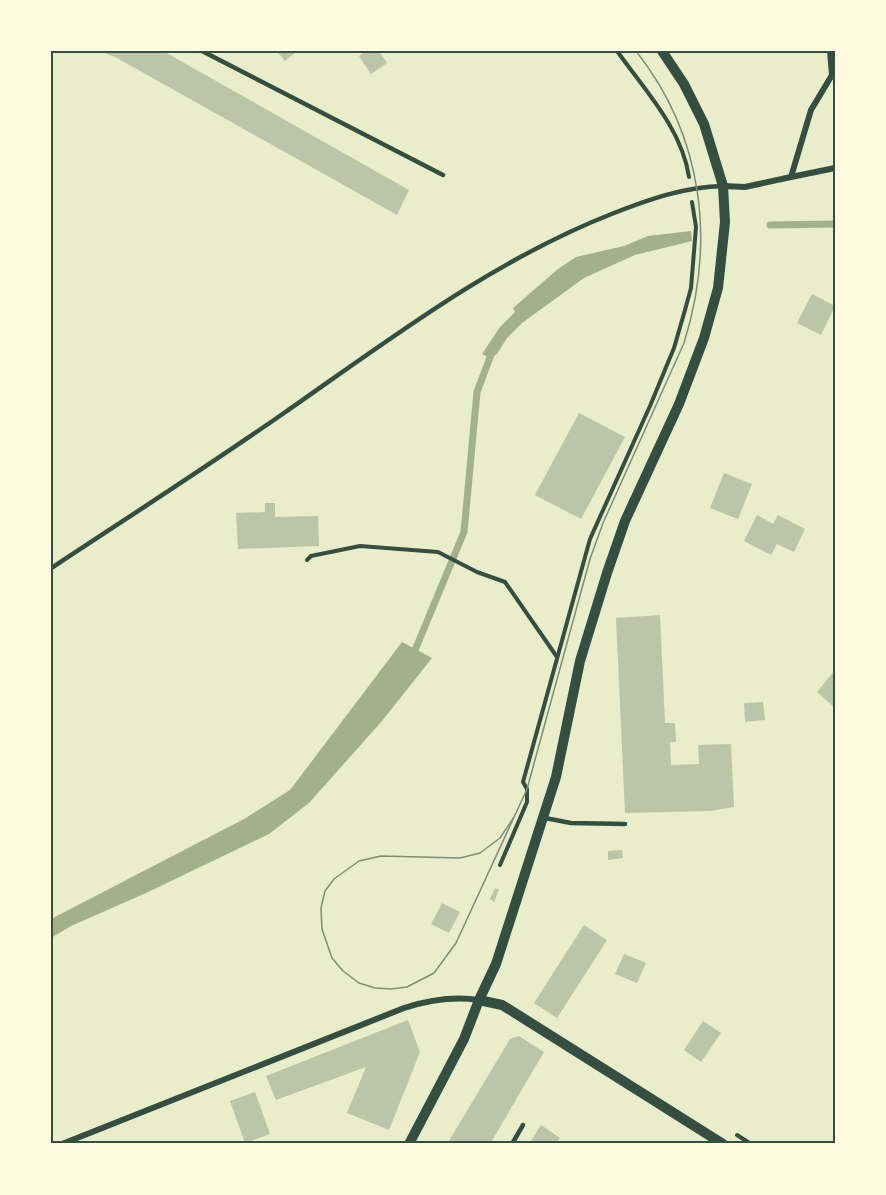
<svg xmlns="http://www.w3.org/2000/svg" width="886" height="1195" font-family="Commissioner,sans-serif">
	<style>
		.water { fill: #a3b18a }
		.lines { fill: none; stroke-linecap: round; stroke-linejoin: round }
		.stream { stroke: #a3b18a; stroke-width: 7 }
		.building { fill: #bcc5a7 }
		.path { stroke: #344e41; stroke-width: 4 }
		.service { stroke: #344e41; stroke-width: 4.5 }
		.minor { stroke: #344e41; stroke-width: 6 }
		.tertiary { stroke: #344e41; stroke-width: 10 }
		.tram { stroke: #7c8e77; stroke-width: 1.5 }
		.neatline { fill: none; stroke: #344e41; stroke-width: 2 }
	</style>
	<rect width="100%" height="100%" fill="#e9edc9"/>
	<g class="water">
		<path d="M691 231 692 241 635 255 584 278 522 323 507 338 497 354 490 358 482 354 500 327 515 312 513 308 558 269 576 257 624 246 648 236Z"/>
		<path d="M402 642 432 658 382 721 309 803 269 834 146 893 71 926 51 938V919L244 819 290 790Z"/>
	</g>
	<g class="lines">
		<g class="stream">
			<path d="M770 225 835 224"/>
			<path d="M413 655 464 532 477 392 492 352"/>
		</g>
	</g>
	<g class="building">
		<path d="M100 51H163L409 190 397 215 117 58Z"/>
		<path d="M277 51H297L285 61Z"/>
		<path d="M366 51H379L387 63 371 74 359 56Z"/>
		<path d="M812 294 835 306 821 335 797 323Z"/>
		<path d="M579 413 625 437 581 519 535 495Z"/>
		<path d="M724 473 752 484 738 519 710 508Z"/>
		<path d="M265 503H275V517L318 516 319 546 238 549 236 513 265 512Z"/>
		<path d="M757 515 773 524 778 515 805 529 794 552 777 544 771 555 744 541Z"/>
		<path d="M660 615 665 723H675L676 742H670L671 765 699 764 698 745 731 744 734 807 710 811 625 813 616 618Z"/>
		<path d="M835 670V708L817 692Z"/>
		<path d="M763 702 765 720 745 722 744 703Z"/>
		<path d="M622 850 623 858 608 860V851Z"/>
		<path d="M495 888 499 890 494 902 490 899Z"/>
		<path d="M442 903 460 912 449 933 431 924Z"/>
		<path d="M584 925 607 940 557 1018 534 1003Z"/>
		<path d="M624 954 646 963 637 983 615 974Z"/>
		<path d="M408 1020 420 1052 389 1130 347 1113 366 1067 276 1100 266 1076Z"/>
		<path d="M703 1021 721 1033 701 1062 684 1050Z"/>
		<path d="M519 1036 544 1052 490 1144H447L510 1039Z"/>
		<path d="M255 1092 270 1134 245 1143 230 1101Z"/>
		<path d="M541 1125 560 1138 556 1144H529Z"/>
	</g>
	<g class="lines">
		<g class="path">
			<path d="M617 51C644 89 682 129 689 177"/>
			<path d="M307 560 311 556 360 546 438 552 477 572 505 582 557 657"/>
			<path d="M500 865 527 802V789L523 782 590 539 650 406 674 348 685 310 691 288 696 227 692 202"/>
			<path d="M737 1135 751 1144"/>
		</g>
		<g class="service">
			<path d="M202 51 443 175"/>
			<path d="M53 567C130 516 208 466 284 413 389 340 493 260 614 213 650 199 684 187 723 186"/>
			<path d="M545 818 571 823 625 824"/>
			<path d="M512 1144 523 1125"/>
		</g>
		<g class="minor">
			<path d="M791 177 835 168"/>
			<path d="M723 186 745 187 791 177 811 110 832 75 830 51"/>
			<path d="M62 1144 404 1008C429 1000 453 996 479 1000"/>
		</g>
		<g class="tertiary">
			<path d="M479 1000 502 1005 515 1013 723 1144"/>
			<path d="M409 1144 464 1039 479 1000 496 964 556 777 580 661 607 573 625 521 679 404 704 338 718 288 725 222 723 186 704 124 684 84 662 51"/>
		</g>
		<path class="tram" d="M514 817 500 838 480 853 460 858 381 856 359 861 334 879 325 891 321 908 322 929 332 958 343 971 359 983 375 988 391 989 407 987 434 973 456 943 527 789 590 559 603 523 684 343C716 241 703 136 636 51"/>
	</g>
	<rect width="886" height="1195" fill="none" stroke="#fefae0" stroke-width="105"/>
	<rect x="52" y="52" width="782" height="1090" class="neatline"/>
</svg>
